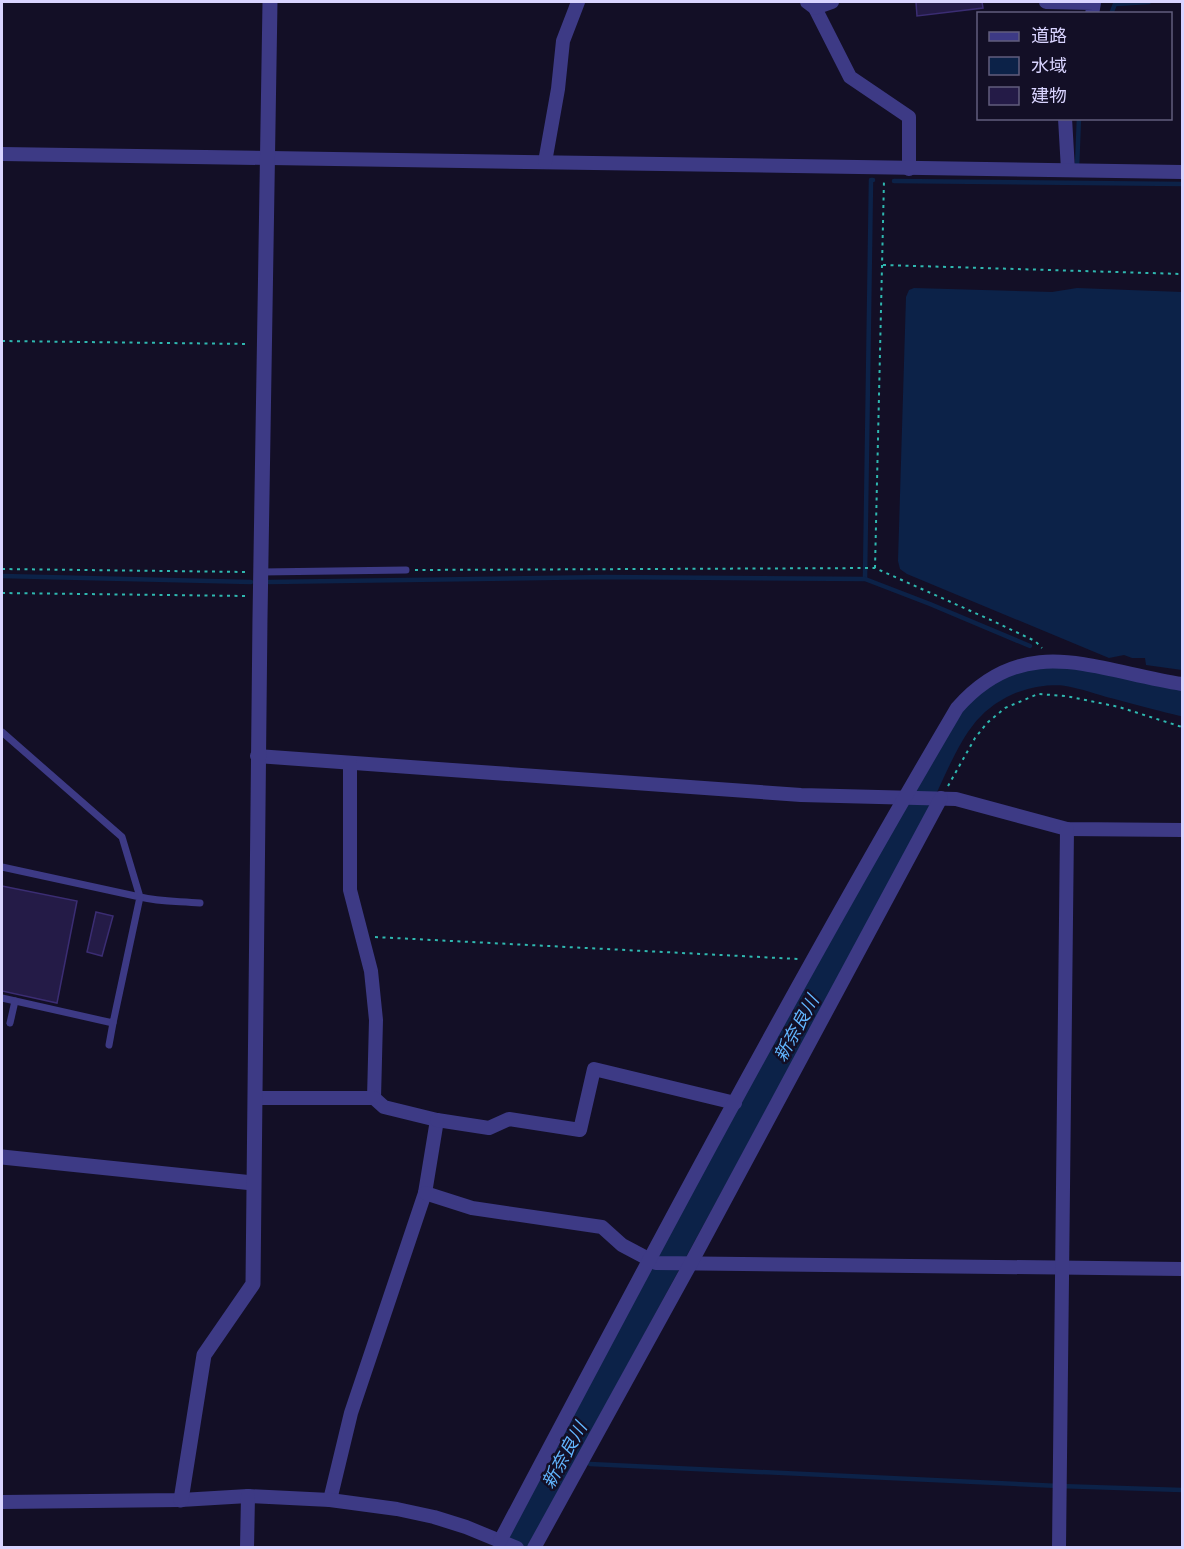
<svg xmlns="http://www.w3.org/2000/svg" width="1184" height="1549" font-family="Quicksand,'Noto Sans JP',sans-serif">
	<style>
		.water { fill: #0c2248 }
		.lines { fill: none; stroke-linecap: round; stroke-linejoin: round }
		.stream { stroke: #0c2248; stroke-width: 4.5 }
		.river { stroke: #0c2248; stroke-width: 26 }
		.building { fill: #241b47; stroke: #3b2d73; stroke-width: 1.5 }
		.path { stroke: #2fb8b0; stroke-width: 2; stroke-dasharray: 3 4.5; stroke-linecap: butt }
		.service { stroke: #3d3a85; stroke-width: 7 }
		.minor { stroke: #3d3a85; stroke-width: 14 }
		.tertiary { stroke: #3d3a85; stroke-width: 15 }
		.labels { text-anchor: middle; dominant-baseline: central; stroke-width: 5; stroke-linejoin: round; paint-order: stroke }
		.water-label { font-size: 18px; font-style: italic; fill: #62b6ff; stroke: #130f26 }
	</style>
	<rect width="100%" height="100%" fill="#130f26"/>
	<path class="water" d="M914 288 1052 292 1077 288 1182 292V670L1146 665 1145 658H1132L1124 655 1109 658 907 574 900 569 898 561 906 297 909 290Z"/>
	<g class="lines">
		<g class="stream">
			<path d="M1111 14 1115 4 1149 2"/>
			<path d="M1077 167 1079 118"/>
			<path d="M894 181 1182 184"/>
			<path d="M2 576 251 582"/>
			<path d="M865 579 871 180H873"/>
			<path d="M269 582 606 577 865 579 930 604 1030 646"/>
			<path d="M590 1464 1059 1486 1182 1490"/>
		</g>
		<path class="river" d="M513 1548 916 807C929 780 940 750 957 725 979 691 1017 672 1058 672 1077 673 1097 681 1116 686 1138 692 1160 698 1182 703"/>
	</g>
	<g class="building">
		<path d="M916 2H982L983 8 917 16Z"/>
		<path d="M2 886 77 901 57 1003 2 991Z"/>
		<path d="M96 912 113 916 102 956 87 952Z"/>
	</g>
	<g class="lines">
		<g class="path">
			<path d="M883 265 1182 274"/>
			<path d="M2 341 249 344"/>
			<path d="M875 568 884 180"/>
			<path d="M2 569 247 572"/>
			<path d="M415 570 875 568 993 621 1035 641 1042 648"/>
			<path d="M2 593 247 596"/>
			<path d="M948 786 975 738 987 723 1005 708 1038 694 1066 696 1119 707 1182 727"/>
			<path d="M375 937 798 959"/>
		</g>
		<g class="service">
			<path d="M262 572 406 570"/>
			<path d="M2 732 122 837 140 897C160 902 179 901 200 903"/>
			<path d="M2 867 140 897 113 1023 2 998"/>
			<path d="M10 1023 15 1001"/>
			<path d="M109 1045 113 1023"/>
		</g>
		<g class="minor">
			<path d="M807 2 815 8 850 77 909 117V169"/>
			<path d="M1046 2 1094 3 1092 14"/>
			<path d="M815 8 832 2"/>
			<path d="M1065 118 1068 170"/>
			<path d="M2 154 1182 172"/>
			<path d="M545 162 558 89 563 41 578 2"/>
			<path d="M257 756 801 795 956 799 1067 829 1182 830"/>
			<path d="M350 763V890L371 971 376 1020 374 1098"/>
			<path d="M255 1098H374L384 1107 437 1120 425 1193 351 1413 330 1500"/>
			<path d="M437 1120 489 1128 509 1119 580 1130 594 1069 735 1103"/>
			<path d="M425 1193 472 1208 602 1227 622 1245 656 1263 1182 1269"/>
			<path d="M2 1502 181 1500 248 1496 330 1500 397 1509 434 1517 466 1527 517 1548"/>
			<path d="M500 1541C648 1261 796 981 957 708 1025 630 1096 671 1182 684"/>
			<path d="M247 1548 248 1496"/>
			<path d="M534 1548 691 1263 941 798"/>
			<path d="M1059 1548 1067 829"/>
		</g>
		<g class="tertiary">
			<path d="M2 1157 253 1183"/>
			<path d="M181 1500 204 1355 253 1284C255 857 263 429 270 2"/>
		</g>
	</g>
	<g class="labels">
		<g class="water-label">
			<text transform="translate(796 1028) rotate(-61)">新奈良川</text>
			<text transform="translate(564 1455) rotate(-61)">新奈良川</text>
		</g>
	</g>
	<rect width="1184" height="1549" fill="none" stroke="#d9d4ff" stroke-width="6"/>
	<rect x="977" y="12" width="195" height="108" fill="#130f26" stroke="#625e7d" stroke-width="1.5"/>
	<rect x="989" y="32" width="30" height="9" fill="#3d3a85" stroke="#625e7d" stroke-width="1.5"/>
	<text x="1031" y="42" font-size="18" fill="#d9d4ff">道路</text>
	<rect x="989" y="57" width="30" height="18" fill="#0c2248" stroke="#625e7d" stroke-width="1.5"/>
	<text x="1031" y="72" font-size="18" fill="#d9d4ff">水域</text>
	<rect x="989" y="87" width="30" height="18" fill="#241b47" stroke="#625e7d" stroke-width="1.5"/>
	<text x="1031" y="102" font-size="18" fill="#d9d4ff">建物</text>
</svg>
